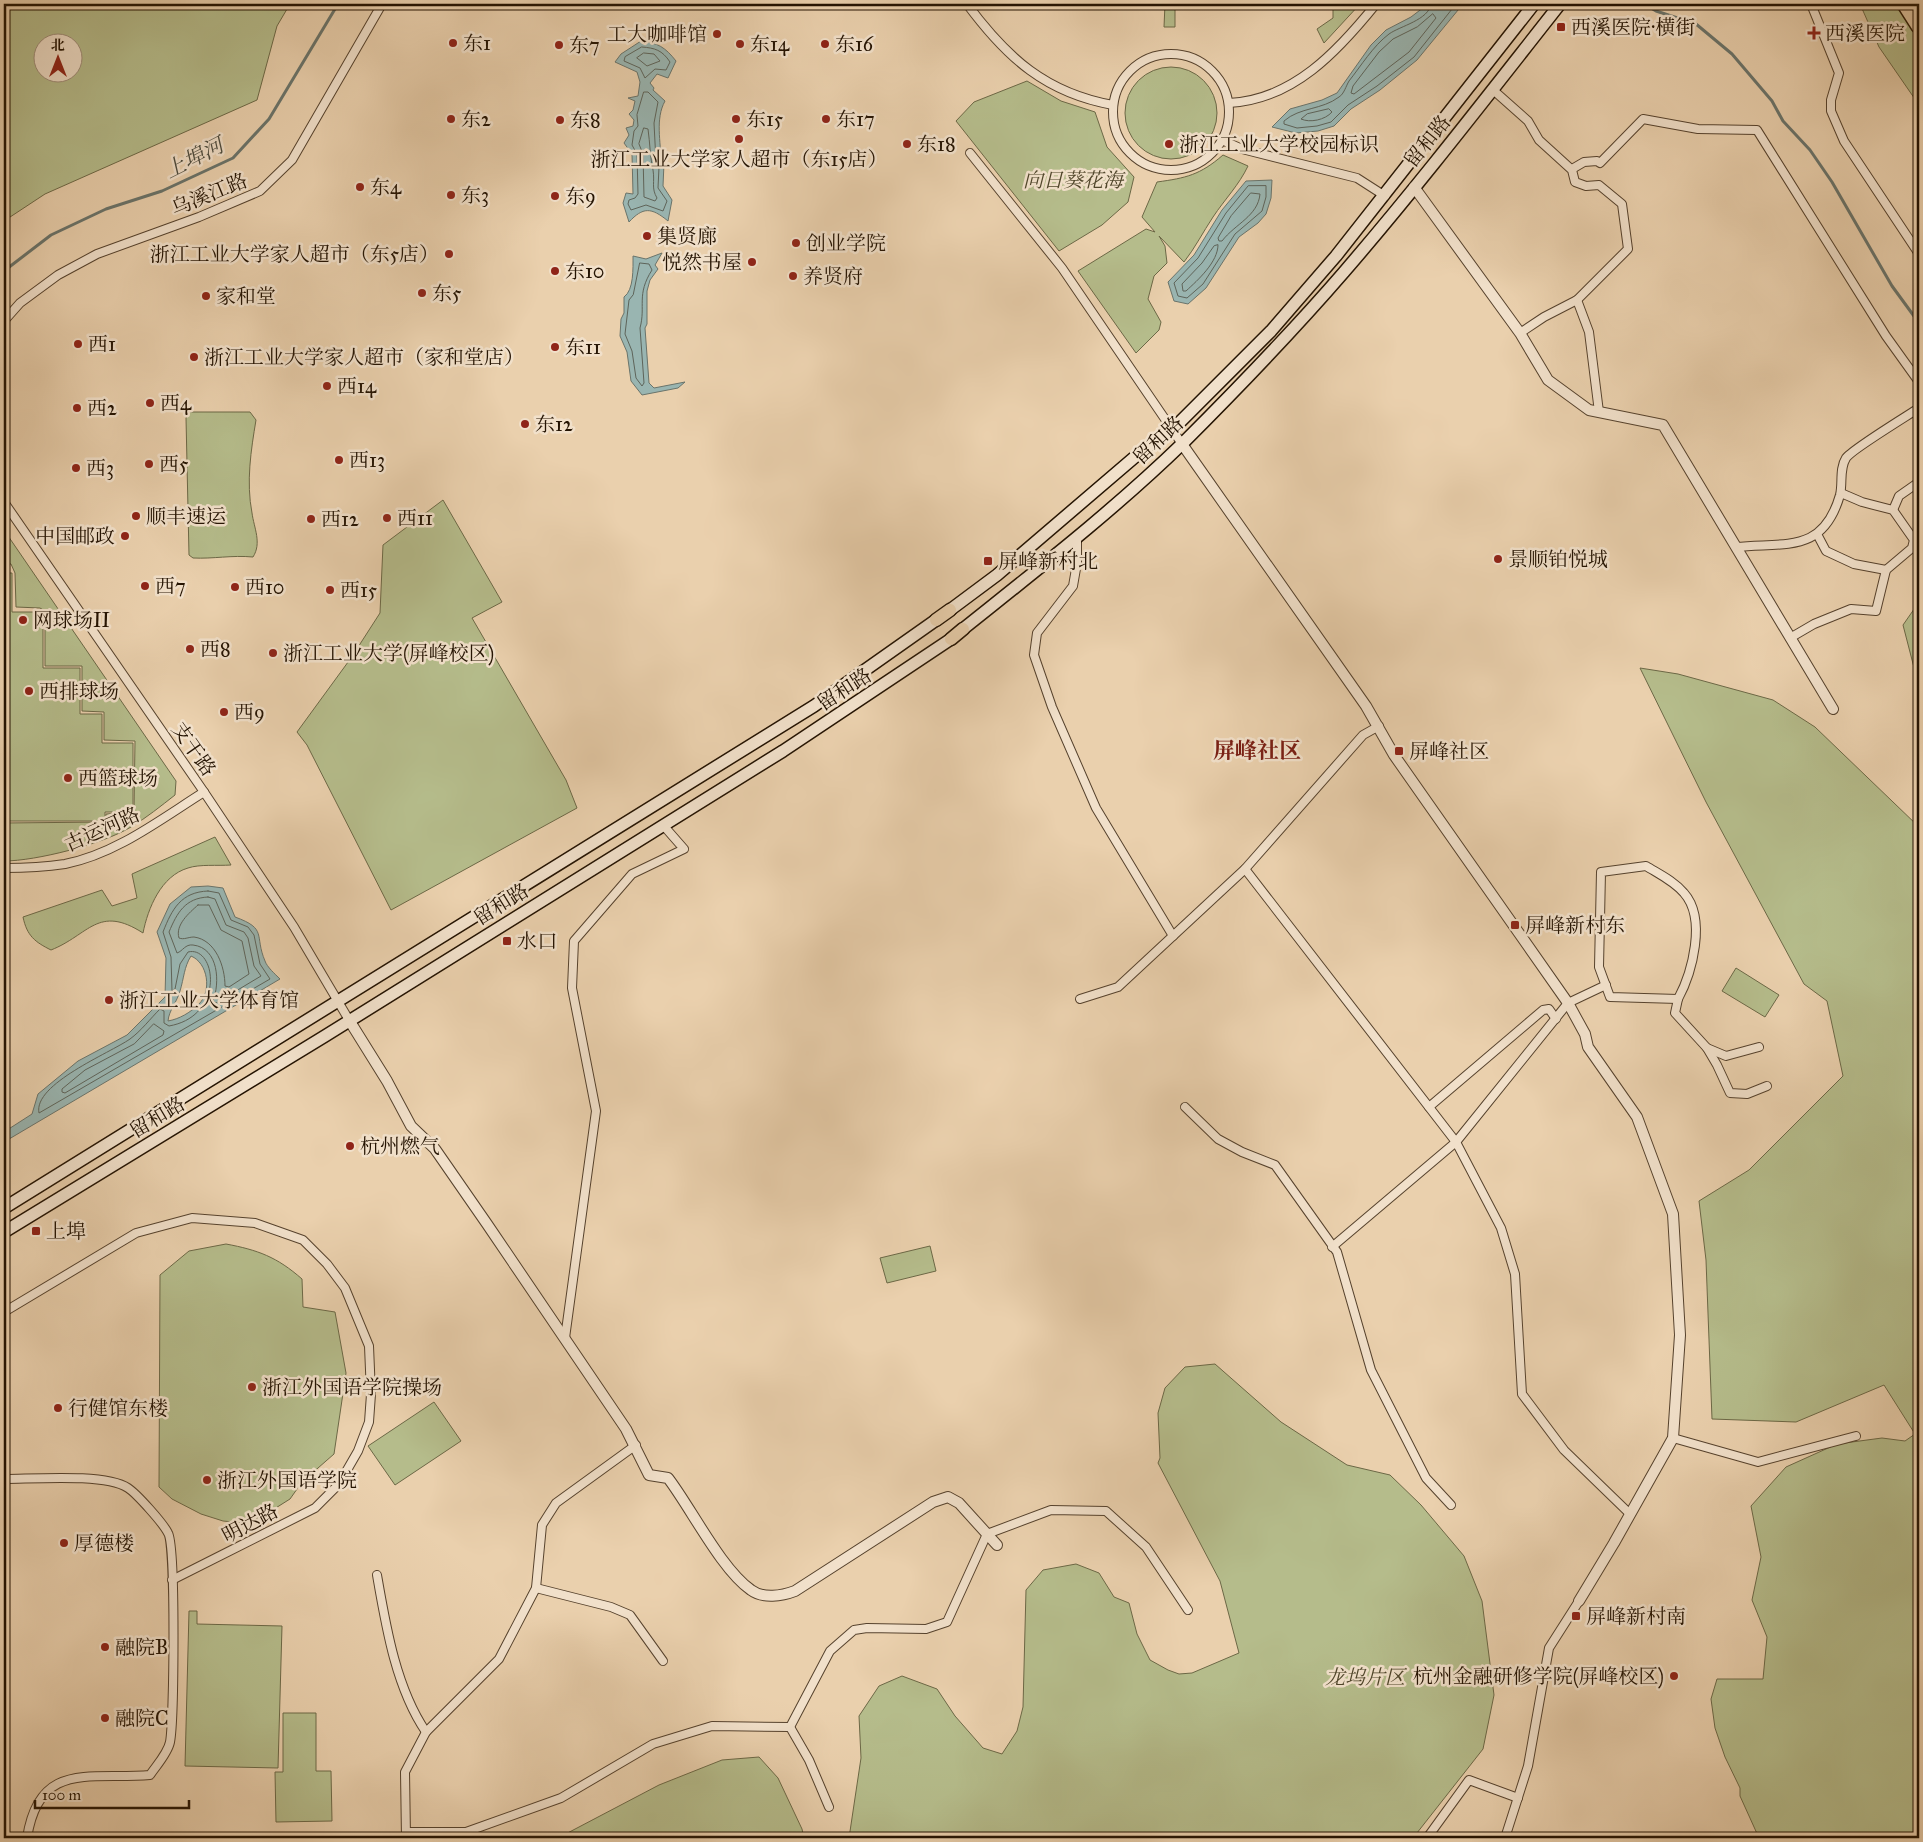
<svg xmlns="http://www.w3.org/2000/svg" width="1923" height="1842" font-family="'IM FELL Great Primer','Noto Serif SC',serif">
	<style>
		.green { fill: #b5bc8b; stroke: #6c6846; fill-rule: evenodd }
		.water { fill: #99b5b1; stroke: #6a746b; fill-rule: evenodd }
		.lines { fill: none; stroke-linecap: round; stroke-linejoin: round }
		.shore { stroke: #5e645a; stroke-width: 1 }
		.stream { stroke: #6a746b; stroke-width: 3 }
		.minor-casing { stroke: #56422d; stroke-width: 10 }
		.tertiary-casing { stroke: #56422d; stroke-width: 12 }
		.secondary-casing { stroke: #241302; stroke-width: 14 }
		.primary-casing { stroke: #241302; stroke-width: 15 }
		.motorway-casing { stroke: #241302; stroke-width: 18 }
		.minor { stroke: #f1e0ca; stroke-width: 8 }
		.tertiary { stroke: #f1e0ca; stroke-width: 10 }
		.secondary { stroke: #f1e0ca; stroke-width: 11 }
		.primary { stroke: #ead0ad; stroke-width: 12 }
		.motorway { stroke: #ead0ad; stroke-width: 15 }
		.poi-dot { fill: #8f2418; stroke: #f1e0ca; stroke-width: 2 }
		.labels { text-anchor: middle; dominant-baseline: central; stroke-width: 5; stroke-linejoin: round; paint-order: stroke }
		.poi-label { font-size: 20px; fill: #241302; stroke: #f1e0ca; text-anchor: start }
		.street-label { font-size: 20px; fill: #241302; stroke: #f1e0ca }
		.park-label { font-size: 20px; font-style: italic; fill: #50462b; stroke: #f1e0ca }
		.water-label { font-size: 21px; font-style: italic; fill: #4d4c3f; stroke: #f1e0ca }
		.quarter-label { font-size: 22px; font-weight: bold; fill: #7a1f14; stroke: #f1e0ca }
	</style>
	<rect width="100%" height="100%" fill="#ead0ad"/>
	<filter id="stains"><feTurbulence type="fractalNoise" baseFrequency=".004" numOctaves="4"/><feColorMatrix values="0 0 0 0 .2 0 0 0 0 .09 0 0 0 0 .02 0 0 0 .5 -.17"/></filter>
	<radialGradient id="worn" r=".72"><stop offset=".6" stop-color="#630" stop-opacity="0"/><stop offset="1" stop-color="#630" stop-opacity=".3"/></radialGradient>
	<g class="green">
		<path d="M4 4H290L277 26 257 100 45 194 4 221ZM42 42H72V72H42Z"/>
		<path d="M1165 4H1175V27H1164Z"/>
		<path d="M1333 4H1360L1324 43 1317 29 1333 18Z"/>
		<path d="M1860 4H1919V105L1879 47Z"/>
		<circle cx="1171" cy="113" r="46"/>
		<path d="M1027 81 1061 101 1095 112 1107 147 1134 177 1128 202 1102 225 1059 251 956 121 974 102Z"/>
		<path d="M1223 155 1248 166C1239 185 1225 199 1213 217 1203 232 1195 248 1184 262L1159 236 1165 246 1167 263 1154 276 1148 299 1161 322 1159 330 1136 353 1078 271 1146 229 1155 232 1142 217 1157 182C1186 178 1200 175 1223 155Z"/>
		<path d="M189 412H250L256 420C251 450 246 482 252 513 254 528 262 543 253 557 232 555 213 559 193 558L189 555 186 418Z"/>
		<path d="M443 500 502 602 472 618 566 780 577 808 391 910 307 745 297 732 351 658 380 613 383 545Z"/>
		<path d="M4 530 176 781 175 795C161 806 146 818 131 827 103 844 36 861 4 861V823L106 822V814L134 812 135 741 104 740V712L82 711V666H45V611L40 608 16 607 15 573 11 564 4 563Z"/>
		<path d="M4 573H12V612H43V668H80V714H102V743H133V812H105V821H4Z"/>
		<path d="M1919 602V687L1903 625Z"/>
		<path d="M1640 668 1678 674 1773 700 1815 727 1919 827V1838H1759L1740 1796V1788L1725 1757 1715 1728 1711 1699 1717 1679H1763L1767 1637 1752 1600 1761 1557 1751 1506 1786 1467 1837 1444 1882 1438 1905 1441 1915 1434 1884 1385 1796 1422 1712 1419 1706 1260 1699 1201 1749 1170 1843 1076 1827 1001 1804 984 1706 802Z"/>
		<path d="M215 837 231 865C217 866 200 864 188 868 161 876 148 908 143 933 98 904 89 935 51 950 35 942 27 936 23 917L102 890 112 906 137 898 132 874Z"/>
		<path d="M1736 968 1779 995 1765 1017 1722 991Z"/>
		<path d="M226 1244C258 1250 277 1257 302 1279L303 1307 335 1312 346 1373 334 1454 302 1482 290 1499 263 1516 244 1523 223 1521 201 1514 172 1499 159 1487 160 1275 189 1251Z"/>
		<path d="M930 1246 936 1271 887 1283 880 1258Z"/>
		<path d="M1215 1364 1281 1422 1347 1465 1390 1475 1421 1505 1464 1556 1482 1601 1494 1695 1483 1749 1413 1838H849L861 1758 859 1716 879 1686 902 1676 937 1689 955 1716 983 1748 1002 1754 1017 1731 1023 1707 1026 1590 1043 1570 1076 1564 1099 1573 1114 1597 1129 1603 1137 1634 1150 1660 1168 1670 1179 1674 1192 1673 1239 1653 1220 1581 1158 1463 1160 1458 1158 1413 1165 1388 1185 1367Z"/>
		<path d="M434 1402 461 1441 395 1485 368 1446Z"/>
		<path d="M189 1611H197V1624L282 1626 278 1768 185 1766Z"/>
		<path d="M283 1713H316V1771H331L332 1821 276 1822 275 1772H283Z"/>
		<path d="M759 1757 778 1778 802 1829 804 1838H558L659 1785 722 1760Z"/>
	</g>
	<g class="water">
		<path d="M1428 4H1463L1417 60 1380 90 1351 109 1334 126 1318 131 1296 133 1272 127 1290 109 1322 100 1337 93 1371 45 1386 30 1411 17Z"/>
		<path d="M641 41C658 43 665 47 676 61L668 78 657 74 650 83 654 88 653 90 665 101C655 119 661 142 661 162L664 163 663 186 672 200 668 221C651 207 643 207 629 222L623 203 626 193 633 194 632 154 624 143 629 135 626 128 633 126 634 120 629 114 633 110 635 101 628 98 638 96 640 82 637 72 615 62 621 54Z"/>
		<path d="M1272 180 1271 198 1266 214 1258 223 1239 237 1206 288 1188 304 1174 301 1168 282 1194 255 1222 210 1246 181Z"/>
		<path d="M662 253 655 265 658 269 650 280 647 291V324L645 328 649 383 654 388 685 382 678 388 642 395 631 381 627 352 620 336 621 319 624 313V297C634 290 633 268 633 256L646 259Z"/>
		<path d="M208 886 223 888 235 917C268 929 254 935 265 961 267 967 275 974 280 979L4 1142V1132L32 1114 38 1094 78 1061 127 1035 165 997 166 958 157 932 170 904 191 887ZM191 956C208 963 212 991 199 1004 190 1013 179 1019 168 1021 169 1010 177 1002 180 991 184 978 184 967 191 956Z"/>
	</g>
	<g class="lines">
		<g class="shore">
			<path d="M1431 4C1429 20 1400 26 1389 34 1373 46 1361 66 1349 81 1346 86 1344 94 1339 97 1322 110 1300 107 1284 121V124L1297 128 1317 126 1331 122 1348 105 1377 86 1414 57 1456 4"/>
			<path d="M1433 14 1436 18 1409 52 1354 94 1351 93 1353 86 1379 52 1393 39 1417 27Z"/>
			<path d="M642 47C655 48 662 50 670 62L666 70 655 69 645 78 640 68 624 61 625 57Z"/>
			<path d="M644 53 654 54 660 61 647 66 637 58Z"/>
			<path d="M644 92H648L658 102 654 123 656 162 659 167 658 188 667 201 663 211 646 205 631 210 628 204 629 200 635 198 638 194 637 154 632 145 634 131 638 126 637 115Z"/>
			<path d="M1329 109 1332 112C1325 120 1310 123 1301 119L1307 114Z"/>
			<path d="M644 128 648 129C650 143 650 157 653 170 655 182 651 188 657 198L655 201 644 197 643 154 639 144Z"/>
			<path d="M1266 186V197L1262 211 1235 234 1203 284 1187 298 1178 296 1174 283 1198 258 1226 213 1248 186Z"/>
			<path d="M1251 193 1260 194C1258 216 1235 224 1222 241H1219L1218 238 1231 216Z"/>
			<path d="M1218 245C1218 262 1198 280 1186 291H1183L1182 284 1202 263 1214 246Z"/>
			<path d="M640 263 649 264 652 270C636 295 646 306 640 328L644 383 642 386 636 378 632 351 625 334 629 300 633 295Z"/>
			<path d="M208 891 219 893 231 920 248 927 254 935 260 964 270 979 39 1113C33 1084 110 1053 130 1039 141 1031 150 1019 160 1009L164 1011V1023L169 1026C226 1016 216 945 188 952L180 964 175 989 172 991 171 957 163 932C172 909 181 892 208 891Z"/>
			<path d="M208 897 215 899 226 925 244 932 248 938 254 966 261 976 216 1003 213 1001C220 983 219 948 193 945 185 944 183 951 177 953L169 932C177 913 185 898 208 897Z"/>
			<path d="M198 905H209L221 930 242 941 249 974 229 987 225 986C225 967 216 940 194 937 188 937 184 940 179 938 175 925 189 913 198 905Z"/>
			<path d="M154 1024 164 1031 163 1035 65 1093 62 1092V1089L85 1070 134 1044Z"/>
		</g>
		<g class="stream">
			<path d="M1644 4 1656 11 1696 24 1732 54 1772 101 1783 121 1810 150 1832 182 1892 286 1919 323"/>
			<path d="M4 271 51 235 106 209 162 191 233 158 269 119 338 4"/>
		</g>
		<defs>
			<g id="minor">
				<path d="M967 4C1007 58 1046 93 1113 105"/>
				<path d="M1811 4 1839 73 1831 100V111L1844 141 1919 254"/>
				<circle cx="1171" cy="112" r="58"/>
				<path d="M1492 89 1528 121 1539 140 1572 170 1575 182 1586 186 1599 185 1622 204 1628 249 1577 300 1544 317 1520 333"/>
				<path d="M1229 103C1293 100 1338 51 1376 4"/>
				<path d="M1222 140 1242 149 1357 178 1385 196"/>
				<path d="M970 153 1062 268 1182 444"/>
				<path d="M1572 169 1584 162 1597 161 1600 163 1643 119 1698 129 1757 130 1886 336 1919 382"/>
				<path d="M1577 300 1589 332 1599 412"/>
				<path d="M4 321 20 303 58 275 97 254 199 217 260 191 292 160 382 4"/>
				<path d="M4 502 204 792 294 927 349 1020"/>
				<path d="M1893 510 1899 496 1919 482"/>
				<path d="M1817 534 1826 551 1854 564 1886 570"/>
				<path d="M1077 538V563L1073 586 1037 633 1034 655 1052 707 1096 808 1173 936"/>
				<path d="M1736 547C1786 542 1823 554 1840 495 1843 483 1839 469 1846 458 1851 450 1907 416 1919 408"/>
				<path d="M1790 638 1814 624 1851 609 1876 611 1886 570 1912 548 1914 540 1893 510 1862 502 1841 493"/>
				<path d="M1646 866C1659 874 1674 881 1684 893 1707 919 1692 973 1678 999L1610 997 1599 967 1601 872Z"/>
				<path d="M4 868C24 868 45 867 65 864 116 854 161 819 204 792"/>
				<path d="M1245 869 1456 1142 1501 1228 1515 1274 1522 1394 1564 1450 1630 1514"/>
				<path d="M1080 999 1118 987 1245 869 1363 735 1379 726"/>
				<path d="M1678 999 1675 1013 1707 1048 1726 1056 1759 1047"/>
				<path d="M1707 1048 1717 1065 1730 1093 1747 1094 1767 1086"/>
				<path d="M1185 1107 1218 1139 1242 1152 1275 1165 1337 1252 1371 1370 1426 1478 1451 1505"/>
				<path d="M1429 1107 1543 1010 1549 1009 1556 1019"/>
				<path d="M1332 1247 1456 1142 1568 1003 1606 985"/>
				<path d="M4 1312 136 1233 192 1218 255 1223 303 1240 327 1264 345 1288 369 1346 371 1394 369 1422 358 1451 339 1484 315 1508 172 1580"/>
				<path d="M565 1338 596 1111 572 988 574 941 632 874 684 849 663 825"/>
				<path d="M1673 1438 1758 1462 1856 1436"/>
				<path d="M4 1479C33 1479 105 1473 128 1488 137 1494 163 1523 168 1533 176 1546 174 1721 170 1742 168 1753 156 1766 150 1775 90 1780 39 1760 27 1838"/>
				<path d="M377 1575C386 1627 396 1688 426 1732"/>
				<path d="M536 1588 611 1607 630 1615 663 1661"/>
				<path d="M790 1727 830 1651 854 1630 867 1628 926 1629 947 1622 987 1534 1051 1510 1106 1511 1146 1547 1188 1610"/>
				<path d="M790 1727 809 1760 829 1807"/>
				<path d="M407 1832H466L561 1798 653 1744 712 1726 790 1727"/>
				<path d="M406 1838 405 1772 426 1732 499 1659 536 1588 542 1525 556 1503 636 1445"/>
				<path d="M1427 1838 1469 1780 1518 1798"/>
				<path d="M1505 1838 1528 1766 1549 1648 1579 1601"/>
			</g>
			<g id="tertiary">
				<path d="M1414 187 1520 333 1548 380 1589 410 1663 425 1833 709"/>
				<path d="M1182 444 1366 706 1394 755 1568 1003 1585 1034 1588 1047 1637 1117 1673 1214 1680 1335 1673 1438 1614 1543 1579 1601"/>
				<path d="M349 1020 387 1081 411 1126 435 1149 487 1224 626 1429 649 1475 668 1478C691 1508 721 1569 751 1590 763 1599 782 1596 795 1591L933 1502 948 1497 959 1503 997 1545"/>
			</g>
			<g id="secondary">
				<path d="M950 610 997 575 1143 450 1171 431 1271 331 1336 256 1534 4"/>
				<path d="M963 629C1038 569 1114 510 1183 443 1238 388 1293 331 1344 272 1419 185 1489 94 1560 4"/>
				<path d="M4 1208 814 706 936 620"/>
				<path d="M4 1232 325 1036 783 751 951 639"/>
			</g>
			<g id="primary">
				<path d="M936 620 950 610"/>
				<path d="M951 639 963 629"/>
			</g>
			<path id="motorway" d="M1905 4 1919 26"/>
		</defs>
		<use href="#minor" class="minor-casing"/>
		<use href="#tertiary" class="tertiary-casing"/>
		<use href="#secondary" class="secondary-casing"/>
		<use href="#primary" class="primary-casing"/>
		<use href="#motorway" class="motorway-casing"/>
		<use href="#minor" class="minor"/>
		<use href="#tertiary" class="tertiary"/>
		<use href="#secondary" class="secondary"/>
		<use href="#primary" class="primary"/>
		<use href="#motorway" class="motorway"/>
	</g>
	<g class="poi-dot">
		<rect x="1556" y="22" width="10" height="10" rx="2.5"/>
		<path d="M1811.5 25.5h5v5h5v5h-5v5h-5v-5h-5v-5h5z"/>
		<circle cx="717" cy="34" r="5"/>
		<circle cx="453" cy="43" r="5"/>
		<circle cx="740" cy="44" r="5"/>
		<circle cx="825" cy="44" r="5"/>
		<circle cx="559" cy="45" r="5"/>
		<circle cx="451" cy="119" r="5"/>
		<circle cx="736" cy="119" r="5"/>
		<circle cx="826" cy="119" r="5"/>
		<circle cx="560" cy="120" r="5"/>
		<circle cx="739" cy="139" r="5"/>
		<circle cx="907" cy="144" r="5"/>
		<circle cx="1169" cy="144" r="5"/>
		<circle cx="360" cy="187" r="5"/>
		<circle cx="451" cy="195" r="5"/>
		<circle cx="555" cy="196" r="5"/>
		<circle cx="647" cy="236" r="5"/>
		<circle cx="796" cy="243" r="5"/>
		<circle cx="449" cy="254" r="5"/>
		<circle cx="752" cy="262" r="5"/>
		<circle cx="555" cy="271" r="5"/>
		<circle cx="793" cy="276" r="5"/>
		<circle cx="422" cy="293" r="5"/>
		<circle cx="206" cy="296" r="5"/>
		<circle cx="78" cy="344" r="5"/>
		<circle cx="555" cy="347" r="5"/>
		<circle cx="194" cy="357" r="5"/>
		<circle cx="327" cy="386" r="5"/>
		<circle cx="150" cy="403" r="5"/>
		<circle cx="77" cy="408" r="5"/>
		<circle cx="525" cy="424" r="5"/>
		<circle cx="339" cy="460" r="5"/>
		<circle cx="149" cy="464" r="5"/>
		<circle cx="76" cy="468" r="5"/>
		<circle cx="136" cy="516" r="5"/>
		<circle cx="387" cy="518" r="5"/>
		<circle cx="311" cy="519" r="5"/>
		<circle cx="125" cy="536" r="5"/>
		<circle cx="1498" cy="559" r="5"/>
		<rect x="983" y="556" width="10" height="10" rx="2.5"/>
		<circle cx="145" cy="586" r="5"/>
		<circle cx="235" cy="587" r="5"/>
		<circle cx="330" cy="590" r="5"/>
		<circle cx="23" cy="620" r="5"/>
		<circle cx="190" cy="649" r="5"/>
		<circle cx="273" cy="653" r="5"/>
		<circle cx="29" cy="691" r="5"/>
		<circle cx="224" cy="712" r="5"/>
		<rect x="1394" y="746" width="10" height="10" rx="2.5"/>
		<circle cx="68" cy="778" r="5"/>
		<rect x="1510" y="920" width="10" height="10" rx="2.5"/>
		<rect x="502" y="936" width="10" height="10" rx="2.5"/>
		<circle cx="109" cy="1000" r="5"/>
		<circle cx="350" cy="1146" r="5"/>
		<rect x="31" y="1226" width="10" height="10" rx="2.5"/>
		<circle cx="252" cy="1387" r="5"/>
		<circle cx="58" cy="1408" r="5"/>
		<circle cx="207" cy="1480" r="5"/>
		<circle cx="64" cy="1543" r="5"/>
		<rect x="1571" y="1611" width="10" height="10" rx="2.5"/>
		<circle cx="105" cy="1647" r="5"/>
		<circle cx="1674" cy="1676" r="5"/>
		<circle cx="105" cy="1718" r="5"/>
	</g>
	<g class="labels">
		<g class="poi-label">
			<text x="1571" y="27">西溪医院·横街</text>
			<text x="1825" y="33">西溪医院</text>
			<text x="707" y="34" text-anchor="end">工大咖啡馆</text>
			<text x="463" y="43">东1</text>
			<text x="750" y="44">东14</text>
			<text x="835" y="44">东16</text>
			<text x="569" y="45">东7</text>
			<text x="461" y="119">东2</text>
			<text x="746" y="119">东15</text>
			<text x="836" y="119">东17</text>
			<text x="570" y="120">东8</text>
			<text x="917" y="144">东18</text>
			<text x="1179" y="144">浙江工业大学校园标识</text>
			<text x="739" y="159" text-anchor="middle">浙江工业大学家人超市（东15店）</text>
			<text x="370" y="187">东4</text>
			<text x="461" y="195">东3</text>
			<text x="565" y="196">东9</text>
			<text x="657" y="236">集贤廊</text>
			<text x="806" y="243">创业学院</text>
			<text x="439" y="254" text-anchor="end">浙江工业大学家人超市（东5店）</text>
			<text x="742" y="262" text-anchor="end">悦然书屋</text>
			<text x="565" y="271">东10</text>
			<text x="803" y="276">养贤府</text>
			<text x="432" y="293">东5</text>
			<text x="216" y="296">家和堂</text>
			<text x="88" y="344">西1</text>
			<text x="565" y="347">东11</text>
			<text x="204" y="357">浙江工业大学家人超市（家和堂店）</text>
			<text x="337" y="386">西14</text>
			<text x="160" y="403">西4</text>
			<text x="87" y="408">西2</text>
			<text x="535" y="424">东12</text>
			<text x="349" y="460">西13</text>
			<text x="159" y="464">西5</text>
			<text x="86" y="468">西3</text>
			<text x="146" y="516">顺丰速运</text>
			<text x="397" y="518">西11</text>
			<text x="321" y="519">西12</text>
			<text x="115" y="536" text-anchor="end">中国邮政</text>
			<text x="1508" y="559">景顺铂悦城</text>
			<text x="998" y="561">屏峰新村北</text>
			<text x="155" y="586">西7</text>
			<text x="245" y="587">西10</text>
			<text x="340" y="590">西15</text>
			<text x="33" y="620">网球场II</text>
			<text x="200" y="649">西8</text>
			<text x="283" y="653">浙江工业大学(屏峰校区)</text>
			<text x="39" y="691">西排球场</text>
			<text x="234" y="712">西9</text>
			<text x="1409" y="751">屏峰社区</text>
			<text x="78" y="778">西篮球场</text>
			<text x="1525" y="925">屏峰新村东</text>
			<text x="517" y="941">水口</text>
			<text x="119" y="1000">浙江工业大学体育馆</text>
			<text x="360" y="1146">杭州燃气</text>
			<text x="46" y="1231">上埠</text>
			<text x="262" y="1387">浙江外国语学院操场</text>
			<text x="68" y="1408">行健馆东楼</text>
			<text x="217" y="1480">浙江外国语学院</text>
			<text x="74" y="1543">厚德楼</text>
			<text x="1586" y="1616">屏峰新村南</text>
			<text x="115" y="1647">融院B</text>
			<text x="1664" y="1676" text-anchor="end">杭州金融研修学院(屏峰校区)</text>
			<text x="115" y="1718">融院C</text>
		</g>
		<g class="street-label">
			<text transform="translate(1427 141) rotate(-51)">留和路</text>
			<text transform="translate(209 194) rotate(-22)">乌溪江路</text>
			<text transform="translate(1158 440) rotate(-43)">留和路</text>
			<text transform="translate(844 689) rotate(-33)">留和路</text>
			<text transform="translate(194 749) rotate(55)">支干路</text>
			<text transform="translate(102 829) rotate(-24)">古运河路</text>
			<text transform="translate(501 904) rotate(-32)">留和路</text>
			<text transform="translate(157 1117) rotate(-31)">留和路</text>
			<text transform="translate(250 1523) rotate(-28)">明达路</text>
		</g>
		<g class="park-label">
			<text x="1073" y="180">向日葵花海</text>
			<text x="1365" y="1677">龙坞片区</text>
		</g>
		<g class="water-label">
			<text transform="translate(194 158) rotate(-27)">上埠河</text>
		</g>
		<g class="quarter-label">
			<text x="1257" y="750">屏峰社区</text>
		</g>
	</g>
	<rect width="1923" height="1842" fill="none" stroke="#ead0ad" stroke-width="20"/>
	<rect x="5" y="5" width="1913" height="1832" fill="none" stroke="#241302" stroke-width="2.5"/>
	<rect x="10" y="10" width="1903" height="1822" fill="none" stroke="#241302"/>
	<g transform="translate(58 58)"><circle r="24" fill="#f1e0ca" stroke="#9f8e7a"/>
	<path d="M0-4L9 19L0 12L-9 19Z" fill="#8f2418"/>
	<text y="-8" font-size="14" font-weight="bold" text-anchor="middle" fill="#241302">北</text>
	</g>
	<path d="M35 1800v8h154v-8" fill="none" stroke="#241302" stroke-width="2.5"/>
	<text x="42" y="1800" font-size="15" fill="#241302" stroke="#f1e0ca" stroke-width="4" paint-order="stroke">100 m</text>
	<rect width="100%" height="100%" filter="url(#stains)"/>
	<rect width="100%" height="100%" fill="url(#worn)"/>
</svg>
